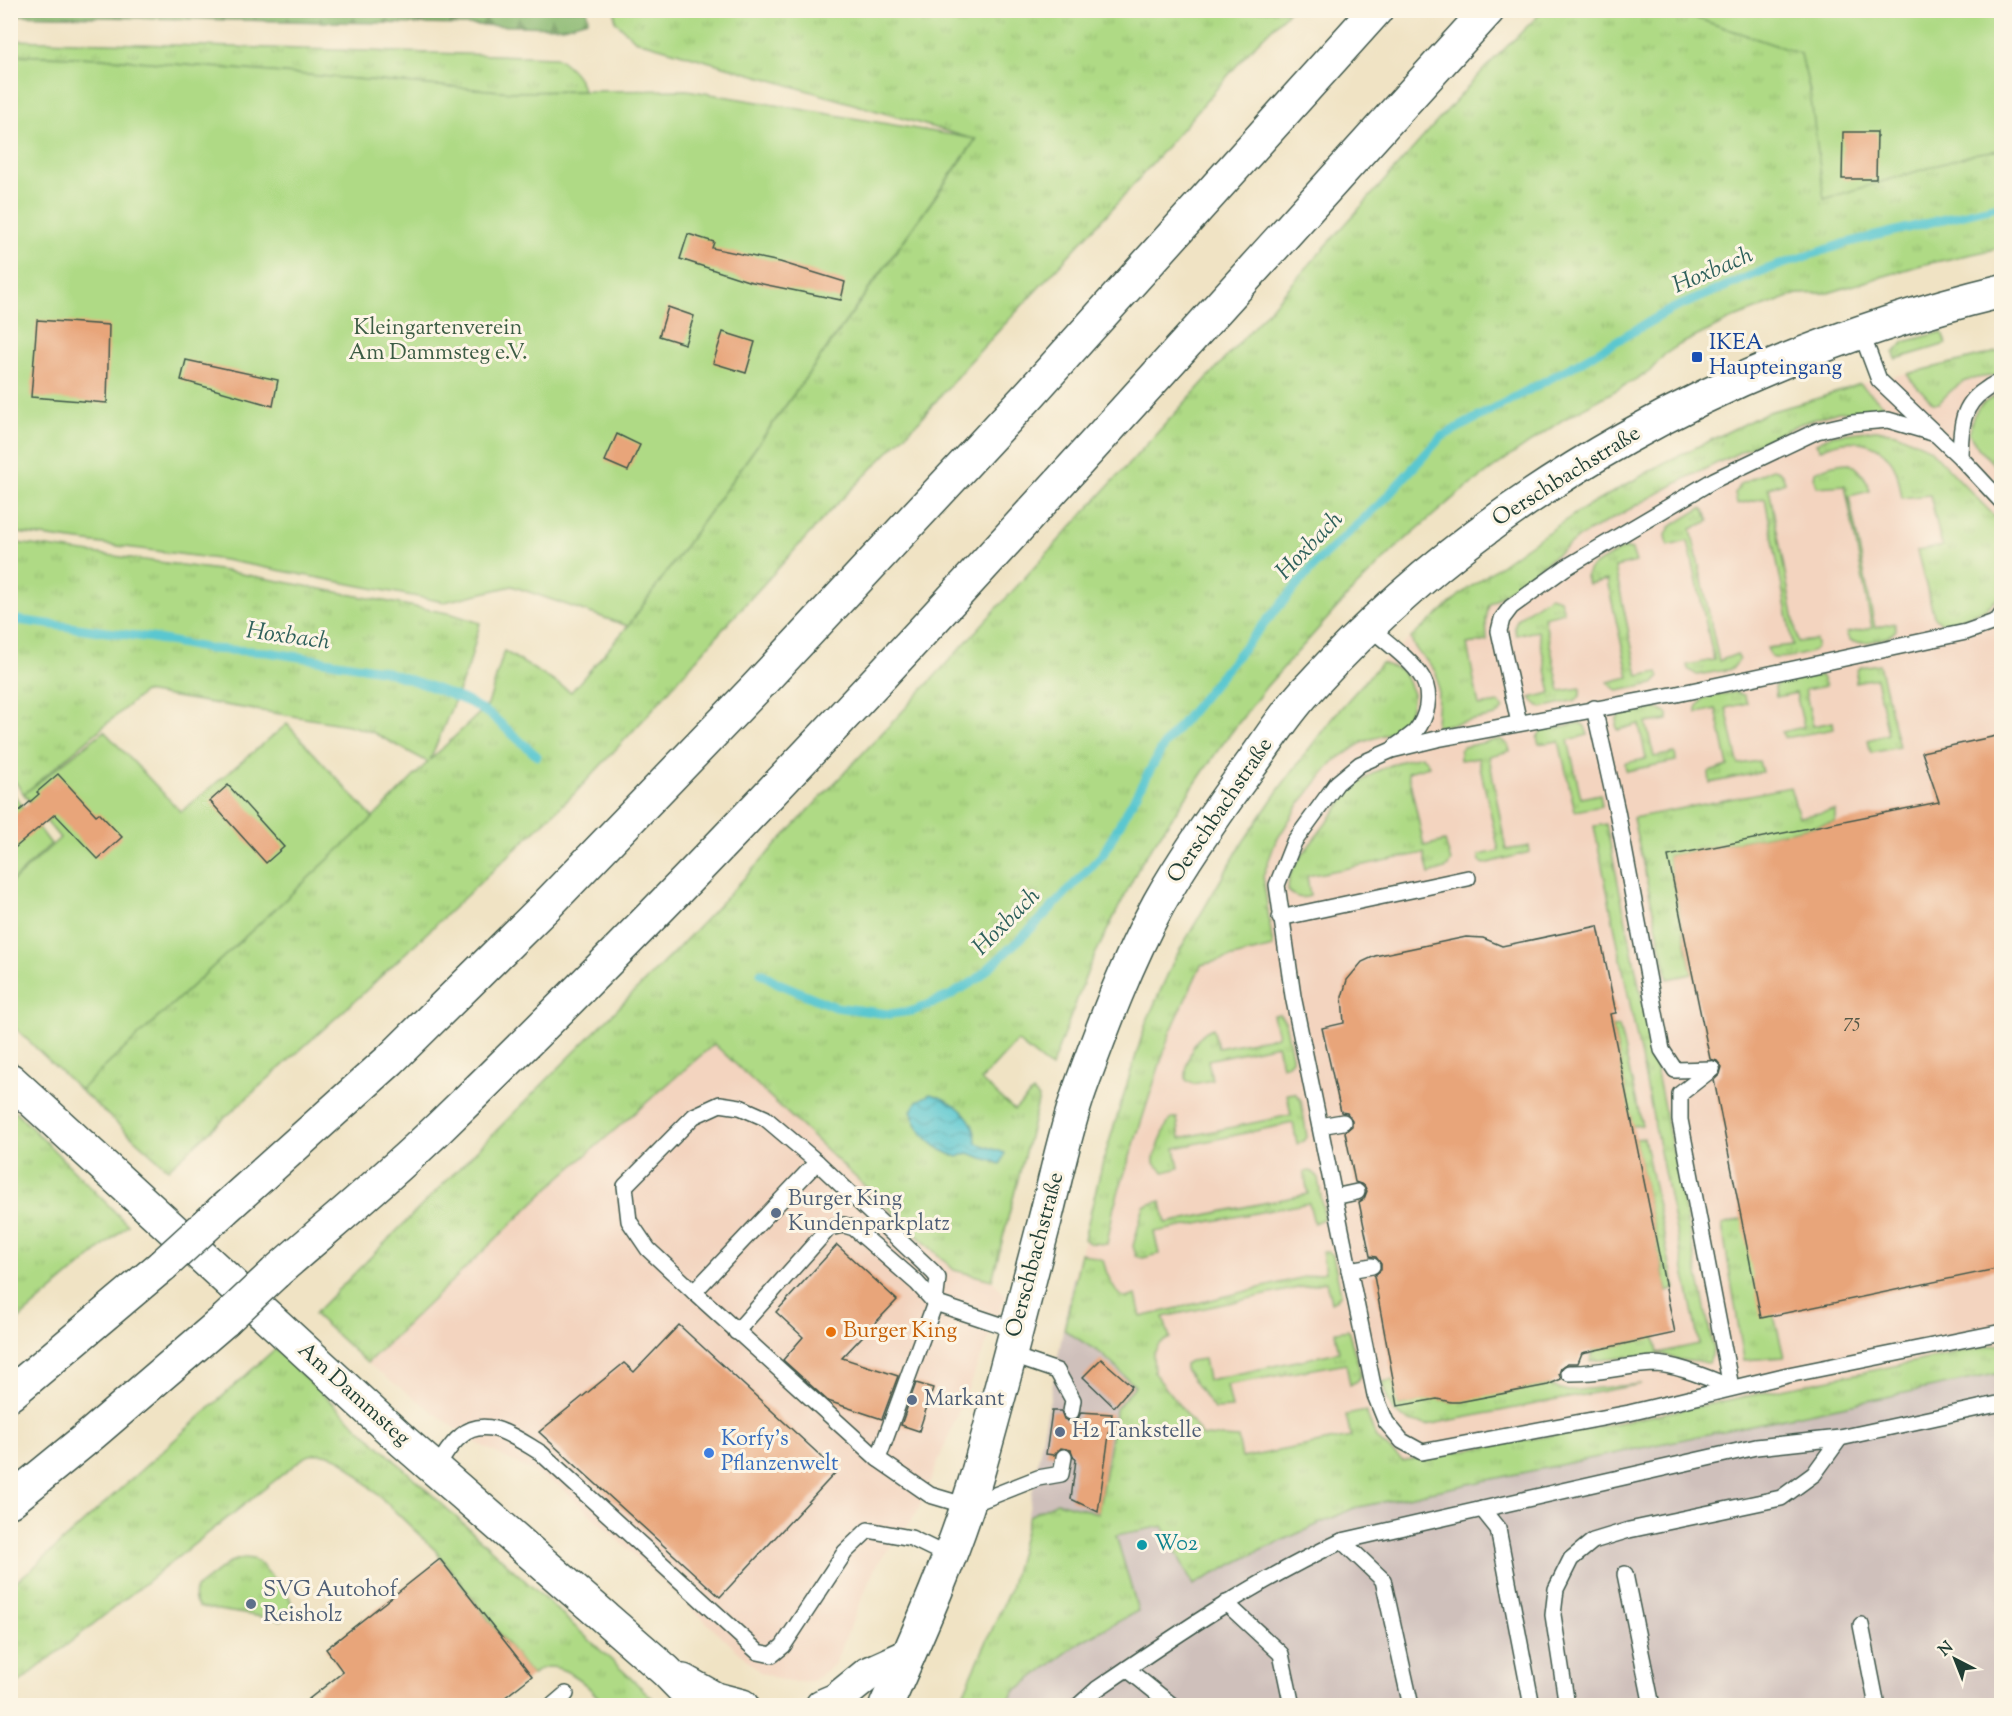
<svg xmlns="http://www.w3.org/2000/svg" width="2012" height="1716" font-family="'Sorts Mill Goudy',serif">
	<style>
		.built { fill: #f3d4bf }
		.industrial { fill: #cfc0bb }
		.grass { fill: url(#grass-tufts); stroke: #678c5c; stroke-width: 1.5 }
		.forest { fill: url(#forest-firs); stroke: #557c53; stroke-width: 1.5 }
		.garden { fill: #afda85; stroke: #678c5c; stroke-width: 1.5 }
		.water { fill: url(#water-waves); stroke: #3c8282; stroke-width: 1.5 }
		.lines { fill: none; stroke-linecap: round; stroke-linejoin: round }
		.stream { stroke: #5ac7d0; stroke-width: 9 }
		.building { fill: #e8a57a }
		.service-casing { stroke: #3e564a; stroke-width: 18 }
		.secondary-casing { stroke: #3e564a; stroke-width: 36 }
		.motorway-casing { stroke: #3e564a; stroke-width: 36 }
		.service { stroke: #fff; stroke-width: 15 }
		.secondary { stroke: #fff; stroke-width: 33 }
		.motorway { stroke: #fff; stroke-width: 33 }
		.motorway-bridge-casing { stroke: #3e564a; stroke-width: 36; stroke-linecap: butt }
		.motorway-bridge { stroke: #fff; stroke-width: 33 }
		.transit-dot { fill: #1a4fb4; stroke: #fcf5e5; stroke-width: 2 }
		.service-dot { fill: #5c6f8a; stroke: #fcf5e5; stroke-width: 2 }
		.food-dot { fill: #e8710a; stroke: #fcf5e5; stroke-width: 2 }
		.shop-dot { fill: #3f7fe0; stroke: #fcf5e5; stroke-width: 2 }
		.culture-dot { fill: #0f9aa8; stroke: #fcf5e5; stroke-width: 2 }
		.labels { text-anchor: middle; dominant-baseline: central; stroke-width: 6; stroke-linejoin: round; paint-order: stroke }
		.number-label { font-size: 20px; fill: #515746 }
		.park-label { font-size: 22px; fill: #3c5c44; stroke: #fcf5e5 }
		.transit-label { font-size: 22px; fill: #164399; stroke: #fcf5e5; text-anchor: start }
		.street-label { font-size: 22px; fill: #1f3d34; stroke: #fcf5e5 }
		.service-label { font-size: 22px; fill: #4e5e75; stroke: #fcf5e5; text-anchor: start }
		.food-label { font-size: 22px; fill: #c56008; stroke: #fcf5e5; text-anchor: start }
		.shop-label { font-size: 22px; fill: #366cbe; stroke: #fcf5e5; text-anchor: start }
		.culture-label { font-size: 22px; fill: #0d838f; stroke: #fcf5e5; text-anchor: start }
		.water-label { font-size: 24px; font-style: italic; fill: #2e605b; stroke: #fcf5e5 }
	</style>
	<defs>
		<pattern id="grass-tufts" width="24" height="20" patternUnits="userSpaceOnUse" patternTransform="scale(1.5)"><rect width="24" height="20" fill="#afda85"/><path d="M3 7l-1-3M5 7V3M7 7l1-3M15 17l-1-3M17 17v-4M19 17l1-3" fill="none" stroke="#96bc73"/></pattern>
		<pattern id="forest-firs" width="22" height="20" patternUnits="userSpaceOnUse" patternTransform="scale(1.5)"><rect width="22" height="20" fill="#8bba72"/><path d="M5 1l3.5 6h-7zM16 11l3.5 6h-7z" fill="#71985e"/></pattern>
		<pattern id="water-waves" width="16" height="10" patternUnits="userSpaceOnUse" patternTransform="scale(1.5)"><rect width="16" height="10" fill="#5ac7d0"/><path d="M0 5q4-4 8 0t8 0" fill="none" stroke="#4aa3aa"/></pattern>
	</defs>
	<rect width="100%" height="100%" fill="#fcf5e5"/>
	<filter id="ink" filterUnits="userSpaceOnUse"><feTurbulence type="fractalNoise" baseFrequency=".0167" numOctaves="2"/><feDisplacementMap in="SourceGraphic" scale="12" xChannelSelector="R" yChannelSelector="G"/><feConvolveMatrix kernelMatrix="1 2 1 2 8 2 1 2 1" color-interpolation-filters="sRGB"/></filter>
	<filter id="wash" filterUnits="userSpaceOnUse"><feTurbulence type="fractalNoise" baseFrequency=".008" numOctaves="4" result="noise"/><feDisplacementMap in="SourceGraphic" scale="24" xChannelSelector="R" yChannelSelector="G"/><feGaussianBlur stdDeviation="1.35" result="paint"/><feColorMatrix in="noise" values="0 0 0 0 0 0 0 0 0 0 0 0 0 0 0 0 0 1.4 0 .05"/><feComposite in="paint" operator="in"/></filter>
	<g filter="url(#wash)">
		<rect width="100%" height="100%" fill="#f0e3c4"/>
		<g class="built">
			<path d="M2001 351V1348L1238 1506 1090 1297 1073 1277 1081 1253 1102 1165 1146 1023 1174 960 1241 845 1279 789 1333 717 1381 663 1462 593 1526 547 1578 512 1666 462 1768 412 1813 400 1860 384Z"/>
			<path d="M714 1044 954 1270 992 1280 1006 1296 917 1513 876 1565 834 1665 812 1681 795 1682 778 1679 760 1672 560 1486 471 1440 367 1363 556 1181Z"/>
		</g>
		<path class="industrial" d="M1073 1277 1090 1297 1238 1506 2001 1348V1705L961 1706 1015 1583Z"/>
		<g class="grass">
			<path d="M615 11H1289L1251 49 1122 198 965 367 919 421 831 510 730 621 644 719 575 793 359 997 168 1169 80 1090 373 818 428 762 372 732 348 725 144 692 24 794 11 776 10 542 226 571 452 614 480 623 469 665 430 760 488 705 504 651 571 692 628 626 976 140 635 40 615 21Z"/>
			<path d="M1543 11H1694L1693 17 1802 54 1810 92 1978 153 2001 150V248L1921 265 1828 293 1797 294 1734 318 1679 345 1664 355 1649 372 1564 419 1506 459 1458 494 1401 543 1353 590 1266 687 1218 750 1141 863 1090 965 1051 1068 1017 1041 981 1080 1014 1110 1033 1092 1039 1098 992 1280 954 1270 714 1044 556 1181 367 1363 314 1314 678 948 902 712 1232 351 1485 68Z"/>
			<path d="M11 40 556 57C568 65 581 76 583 91L512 92 100 58 11 55Z"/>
			<path d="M1942 332 1946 344 1896 359 1894 353 1904 342Z"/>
			<path d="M2001 351V375C1970 378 1961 378 1939 403H1933L1911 380 1907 374Z"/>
			<path d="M1860 384 1890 411 1887 415 1860 411 1838 412 1799 424 1688 477 1581 536 1489 605 1486 619 1487 641 1467 644 1479 706 1499 703 1503 708 1500 713 1495 716 1436 727C1436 714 1441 684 1436 673 1429 659 1416 656 1411 638L1462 593 1526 547 1578 512 1666 462 1768 412 1813 400Z"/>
			<path d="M2001 394V472L1979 449 1969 433C1973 409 1979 403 2001 394Z"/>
			<path d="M1876 430 1896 433 1929 448 2001 523 2002 594 1986 609 1944 625 1934 616 1917 551 1942 546 1930 495 1902 498C1900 487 1899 476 1894 466 1880 438 1844 436 1820 450L1816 443 1833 435Z"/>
			<path d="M1850 463C1861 470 1867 478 1870 491L1849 496 1875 628 1895 623 1896 630C1889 640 1861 645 1850 641L1846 633 1872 628 1845 485 1817 487 1814 479 1815 472C1826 466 1838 463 1850 463Z"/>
			<path d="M1772 469C1780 470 1783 474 1785 482L1769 488 1798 642 1816 640C1817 645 1818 645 1815 649 1809 655 1778 660 1771 657L1767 648 1793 645 1765 498 1737 504 1735 493 1740 484Z"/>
			<path d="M1701 508 1704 509 1709 521 1691 529 1719 661 1737 654 1740 659 1732 669 1697 675 1688 669 1687 665 1714 660 1688 541 1668 546 1666 535 1670 527Z"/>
			<path d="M1624 548 1632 550 1636 562 1615 567 1638 676 1658 672 1660 677 1653 684 1618 691 1611 686 1608 682 1629 677 1607 580 1588 584 1586 577 1591 567Z"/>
			<path d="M1550 596 1560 599 1564 612 1544 617 1560 691 1580 688V696L1576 700 1541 708 1530 698 1551 693 1538 631 1516 635 1514 627 1518 618Z"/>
			<path d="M1381 663 1399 669 1405 675 1413 694 1411 708 1405 721 1395 731 1363 742 1333 762 1298 806 1275 843 1263 876 1273 947 1201 965 1170 1033 1114 1206 1107 1244 1089 1243 1084 1239 1102 1165 1146 1023 1174 960 1241 845 1279 789 1333 717Z"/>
			<path d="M1879 664 1899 747 1871 753 1868 740 1888 734 1876 678 1855 682 1857 670 1861 667Z"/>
			<path d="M1821 675 1826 686 1805 690 1813 726 1833 722 1834 729 1784 738 1782 732 1804 727 1796 693 1776 697 1775 687 1780 683Z"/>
			<path d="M1735 692 1744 695 1747 703 1726 708 1738 763 1739 764 1759 761 1762 772 1710 783 1709 772 1728 766 1716 709 1697 713V708L1703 698Z"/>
			<path d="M1656 708 1668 714V720L1646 723 1654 757 1675 753 1676 761 1626 771 1625 763 1646 759 1639 724 1618 730 1616 725 1617 718 1621 715Z"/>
			<path d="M1580 723 1585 726 1588 735 1568 740 1581 798 1600 794 1602 806 1575 811 1559 741 1539 744 1537 738 1541 731Z"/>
			<path d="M1500 739 1508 745 1510 751 1489 756 1506 850 1529 846 1530 852 1485 864 1480 862 1479 855 1499 851 1478 758 1460 760V751L1463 747Z"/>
			<path d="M1421 756 1427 761 1429 766 1408 772 1424 846 1445 841 1451 862 1445 869 1429 874 1424 853 1307 876 1310 896C1301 899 1296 898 1288 891L1289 877 1296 863 1352 789 1375 772 1398 762Z"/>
			<path d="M1790 787 1799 817 1835 810V822L1668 856 1692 974 1668 979 1633 818Z"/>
			<path d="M1606 824 1713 1347 1712 1356 1708 1363 1680 1360 1661 1354 1590 1361 1594 1350 1647 1339 1643 1317 1651 1316 1658 1353 1699 1344 1594 826Z"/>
			<path d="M1279 1014 1285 1021 1292 1056V1060L1288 1064 1282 1066 1277 1045 1208 1060 1212 1080 1193 1084 1186 1080C1185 1062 1194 1034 1213 1028L1218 1048 1278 1036 1273 1015Z"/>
			<path d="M1619 1026 1642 1125 1632 1126 1613 1027Z"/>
			<path d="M1295 1093 1301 1100 1307 1137 1305 1140 1297 1144 1293 1123 1175 1148 1179 1168 1164 1172 1154 1163V1158L1166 1126 1172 1118H1177L1180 1138 1291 1115 1287 1094Z"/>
			<path d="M11 1107 128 1225 11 1326H10Z"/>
			<path d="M1644 1138 1675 1289 1667 1292 1635 1139Z"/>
			<path d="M1311 1171 1318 1178 1324 1215 1323 1219 1314 1223 1309 1203 1154 1232 1159 1254 1143 1258 1136 1256 1133 1246 1144 1206 1161 1201 1166 1223 1308 1194 1304 1172Z"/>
			<path d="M1742 1219 1774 1315 1784 1357 1744 1360 1722 1225Z"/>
			<path d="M1322 1252H1328L1333 1255 1341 1294 1337 1299 1331 1302 1326 1282 1163 1317 1170 1338 1159 1344 1153 1354 1154 1373 1203 1436 1238 1438 1242 1458 1351 1437 1346 1415 1366 1411 1376 1438 1403 1461 1582 1430 2001 1344V1373L1354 1508 1257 1552 1193 1585 1163 1526 1116 1535 1138 1611 1082 1641 1015 1691 1004 1705 958 1706 1010 1589 1029 1516 1057 1502 1098 1513 1116 1409 1135 1386 1102 1354 1064 1330 1081 1253 1103 1260C1105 1269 1114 1297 1126 1298 1129 1298 1132 1296 1136 1295L1141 1317 1325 1272Z"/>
			<path d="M1348 1330 1361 1374 1357 1381 1350 1385 1346 1363 1227 1385 1232 1408 1214 1409 1185 1369V1364L1190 1361 1204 1359 1208 1380 1339 1352 1335 1332Z"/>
			<path d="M275 1349 302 1375 660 1705H604C591 1687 553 1650 532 1676L436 1551 342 1460C327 1453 316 1450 302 1459L11 1689V1585L33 1568Z"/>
			<path d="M1393 1380 1399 1406 1435 1398 1451 1402 1548 1385 1568 1391 1641 1384 1426 1425C1394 1419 1391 1412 1382 1382Z"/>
			<path d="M244 1558 253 1559 260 1563 290 1598 292 1609 289 1615 282 1620 199 1607C194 1601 193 1595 196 1588L230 1562Z"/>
		</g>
		<path class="forest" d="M11 10H587L588 20 563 27 11 15Z"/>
		<g class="garden">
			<path d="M1694 10 2001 11V150L1978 153 1824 199 1810 92 1801 54 1693 17Z"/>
			<path d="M11 55 100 58 512 92 687 90 976 139 628 626 512 586 444 602 225 560 11 532Z"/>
			<path d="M287 724 373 818 80 1090 11 1024V883L60 838 24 794 104 731 181 812Z"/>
			<path d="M11 791 51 844 11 882Z"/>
		</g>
		<path class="water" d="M930 1094C954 1100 976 1117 976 1143L1005 1153 1001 1164 968 1153 958 1157C935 1150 918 1135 911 1111L917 1101Z"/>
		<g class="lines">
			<g class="stream">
				<path d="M10 619 152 638 210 649 268 652 381 670 429 686 469 702 492 716 537 756"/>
				<path d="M761 973 778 983 835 1007 889 1014 913 1011 949 996 976 980 1036 924 1103 854 1164 745 1250 640 1319 560 1382 502 1441 437 1575 365 1670 310 1762 271 1846 243 2002 205"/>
			</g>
		</g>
		<g id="blocks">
			<g class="building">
				<path d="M1843 132H1877L1876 179H1842Z"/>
				<path d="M688 234 714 242 712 248 780 262 845 282 841 300 748 281 680 259Z"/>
				<path d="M668 307 694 316 685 344 659 336Z"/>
				<path d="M37 320 109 325 107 403 31 397Z"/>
				<path d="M723 332 755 342 746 373 713 363Z"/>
				<path d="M186 360 278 380 273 406 181 380Z"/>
				<path d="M617 434 640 445 628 471 605 461Z"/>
				<path d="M2001 735V1268L1761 1318 1714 1080 1720 1074 1722 1067 1717 1061 1710 1059 1668 856 1939 802 1922 752Z"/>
				<path d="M58 774 96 815 99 813 122 837 98 859 55 814 10 852V819L39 794 37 792Z"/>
				<path d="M228 785 284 847 266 863 210 801Z"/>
				<path d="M1598 926 1616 1013 1610 1014 1675 1333 1582 1353 1578 1363H1568L1561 1368 1559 1374 1561 1379 1548 1385 1459 1402H1451L1437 1399 1398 1406 1374 1276 1381 1270V1264L1376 1257 1370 1256 1359 1202 1364 1199 1367 1191 1364 1185 1355 1182 1345 1132 1352 1126V1120L1347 1113 1341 1112 1322 1028 1344 1023 1342 997 1347 980 1362 962 1375 956 1466 937 1483 938 1502 946Z"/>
				<path d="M837 1245 897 1300 842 1358 898 1376 882 1419 828 1401 783 1360 803 1337 776 1312Z"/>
				<path d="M679 1325 837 1471 720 1597 539 1432 624 1363 634 1372Z"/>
				<path d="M1101 1359 1132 1386 1114 1407 1083 1377Z"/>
				<path d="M916 1383 933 1388 919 1431 901 1425Z"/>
				<path d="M1052 1411H1061L1064 1419 1070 1422 1078 1419 1081 1412 1112 1414 1098 1512 1071 1499 1076 1459 1074 1458 1071 1450 1061 1448 1054 1455 1046 1454Z"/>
				<path d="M440 1559 532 1676 494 1706H300L343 1672 326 1649Z"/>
			</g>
		</g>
	</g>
	<g filter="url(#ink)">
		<use href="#blocks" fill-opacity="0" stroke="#3e564a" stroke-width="1.5"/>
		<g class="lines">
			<defs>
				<g id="service">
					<path d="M1861 332 1879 380 1960 457 2002 502"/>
					<path d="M1960 457C1961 430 1960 406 1985 390 1990 386 1995 383 2002 382"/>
					<path d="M2002 614 1997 621 1966 632 1677 694 1437 739 1392 750 1360 764 1337 783 1294 842 1277 885 1293 996 1375 1395 1386 1422 1402 1441 1422 1452 1629 1413 1788 1375 2002 1332"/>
					<path d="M1369 627C1384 640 1413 661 1423 679 1432 696 1427 718 1415 732 1409 737 1402 742 1396 746"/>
					<path d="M1594 708 1617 811 1662 1050 1675 1070 1712 1069"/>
					<path d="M1519 723 1499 631 1502 619 1511 607 1565 568 1714 480 1817 431 1852 423 1888 420 1936 434"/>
					<path d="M1280 918 1468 878"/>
					<path d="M1712 1069 1680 1094V1120L1731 1387"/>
					<path d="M1320 1126 1343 1122"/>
					<path d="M1334 1197 1357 1192"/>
					<path d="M1349 1270 1372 1266"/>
					<path d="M694 1292 648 1249 629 1221 625 1186 694 1116 720 1104 740 1107 765 1118 817 1162"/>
					<path d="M1016 1330 935 1303 878 1459 930 1495 967 1506 1038 1478 1061 1474 1064 1457"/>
					<path d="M736 1332 829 1228 844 1225 854 1228 917 1283 935 1303"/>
					<path d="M1010 1355 1057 1371 1073 1400 1071 1412"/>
					<path d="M1569 1373C1598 1374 1625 1365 1654 1364 1676 1364 1710 1379 1731 1387"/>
					<path d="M878 1459 694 1292 817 1162 933 1272 938 1278 935 1303"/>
					<path d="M435 1469C443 1459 450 1444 461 1436 486 1414 517 1439 541 1453L758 1652 772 1655 783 1646 845 1552 868 1530 911 1538 948 1556"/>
					<path d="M1482 1509 1498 1529 1532 1706"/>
					<path d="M1342 1541 1383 1580 1411 1706"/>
					<path d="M1625 1574 1652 1706"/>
					<path d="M1226 1603 1281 1654 1292 1706"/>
					<path d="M1861 1625 1877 1706"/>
					<path d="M1127 1669 1173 1706"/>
					<path d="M552 1706 566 1694"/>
					<path d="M1078 1706 1097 1689C1176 1635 1255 1581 1342 1541L1756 1447 1840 1438 2002 1403"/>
					<path d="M1567 1706 1553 1615 1556 1589 1571 1559 1593 1541 1629 1530 1781 1498 1814 1474 1840 1438"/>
				</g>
				<g id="secondary">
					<path d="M10 1080 404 1442 666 1671 700 1706"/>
					<path d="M683 1681 715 1699 742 1706"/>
					<path d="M822 1706 836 1700 868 1674 908 1656"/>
					<path d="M886 1706C919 1632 956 1549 978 1472 1002 1388 1023 1304 1045 1220 1056 1177 1065 1131 1080 1089 1103 1026 1127 962 1159 903 1186 855 1218 810 1250 766 1269 740 1286 712 1308 689 1490 488 1740 354 2002 291"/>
				</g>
				<g id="motorway">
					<path d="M222 1211 390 1060 545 907 755 689 1030 394 1376 10"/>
					<path d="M275 1273C330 1225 387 1178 440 1127 807 772 1144 388 1488 10"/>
					<path d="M10 1394 163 1265"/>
					<path d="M10 1501 92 1434 225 1320"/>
				</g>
			</defs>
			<use href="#service" class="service-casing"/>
			<use href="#secondary" class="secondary-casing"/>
			<use href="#motorway" class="motorway-casing"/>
			<use href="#service" class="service"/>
			<use href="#secondary" class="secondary"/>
			<use href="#motorway" class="motorway"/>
			<defs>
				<g id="motorway-bridge">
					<path d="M163 1265 222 1211"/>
					<path d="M225 1320 275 1273"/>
				</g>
			</defs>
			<use href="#motorway-bridge" class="motorway-bridge-casing"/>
			<use href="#motorway-bridge" class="motorway-bridge"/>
		</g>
	</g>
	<rect class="transit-dot" x="1691" y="351" width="12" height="12" rx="3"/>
	<g class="service-dot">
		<circle cx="776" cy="1213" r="6"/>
		<circle cx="912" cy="1400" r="6"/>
		<circle cx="1060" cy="1432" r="6"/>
		<circle cx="251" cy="1604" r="6"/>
	</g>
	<circle class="food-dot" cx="831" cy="1332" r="6"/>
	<circle class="shop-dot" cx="709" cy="1453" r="6"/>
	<circle class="culture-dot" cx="1142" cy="1545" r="6"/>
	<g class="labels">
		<g class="number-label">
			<text x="1852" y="1022">75</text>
		</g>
		<g class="park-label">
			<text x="438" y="329">Kleingartenverein<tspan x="438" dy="25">Am Dammsteg e.V.</tspan></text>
		</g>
		<g class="transit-label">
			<text x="1709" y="344">IKEA<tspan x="1709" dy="25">Haupteingang</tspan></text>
		</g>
		<g class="street-label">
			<text transform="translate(1567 477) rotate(-32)">Oerschbachstraße</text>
			<text transform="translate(1221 811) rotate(-56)">Oerschbachstraße</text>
			<text transform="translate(1036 1255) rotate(-75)">Oerschbachstraße</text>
			<text transform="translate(353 1395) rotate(42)">Am Dammsteg</text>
		</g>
		<g class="service-label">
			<text x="788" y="1200">Burger King<tspan x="788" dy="25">Kundenparkplatz</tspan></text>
			<text x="924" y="1400">Markant</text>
			<text x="1072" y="1432">H2 Tankstelle</text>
			<text x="263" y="1591">SVG Autohof<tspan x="263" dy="25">Reisholz</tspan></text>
		</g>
		<g class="food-label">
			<text x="843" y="1332">Burger King</text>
		</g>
		<g class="shop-label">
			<text x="721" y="1440">Korfy's<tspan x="721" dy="25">Pflanzenwelt</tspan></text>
		</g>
		<g class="culture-label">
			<text x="1154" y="1545">W02</text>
		</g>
		<g class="water-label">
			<text transform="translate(1713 271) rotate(-23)">Hoxbach</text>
			<text transform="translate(1310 546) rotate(-46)">Hoxbach</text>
			<text transform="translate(288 637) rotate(8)">Hoxbach</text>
			<text transform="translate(1007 922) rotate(-45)">Hoxbach</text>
		</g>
	</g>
	<rect width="2012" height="1716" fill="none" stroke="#fcf5e5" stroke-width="36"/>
	<g transform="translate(1955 1659) rotate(318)" stroke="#fcf5e5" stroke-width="4.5" paint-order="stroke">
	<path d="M0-4.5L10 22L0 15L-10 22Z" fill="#1f3d34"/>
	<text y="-9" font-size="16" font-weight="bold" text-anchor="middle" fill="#1f3d34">N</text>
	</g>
</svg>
